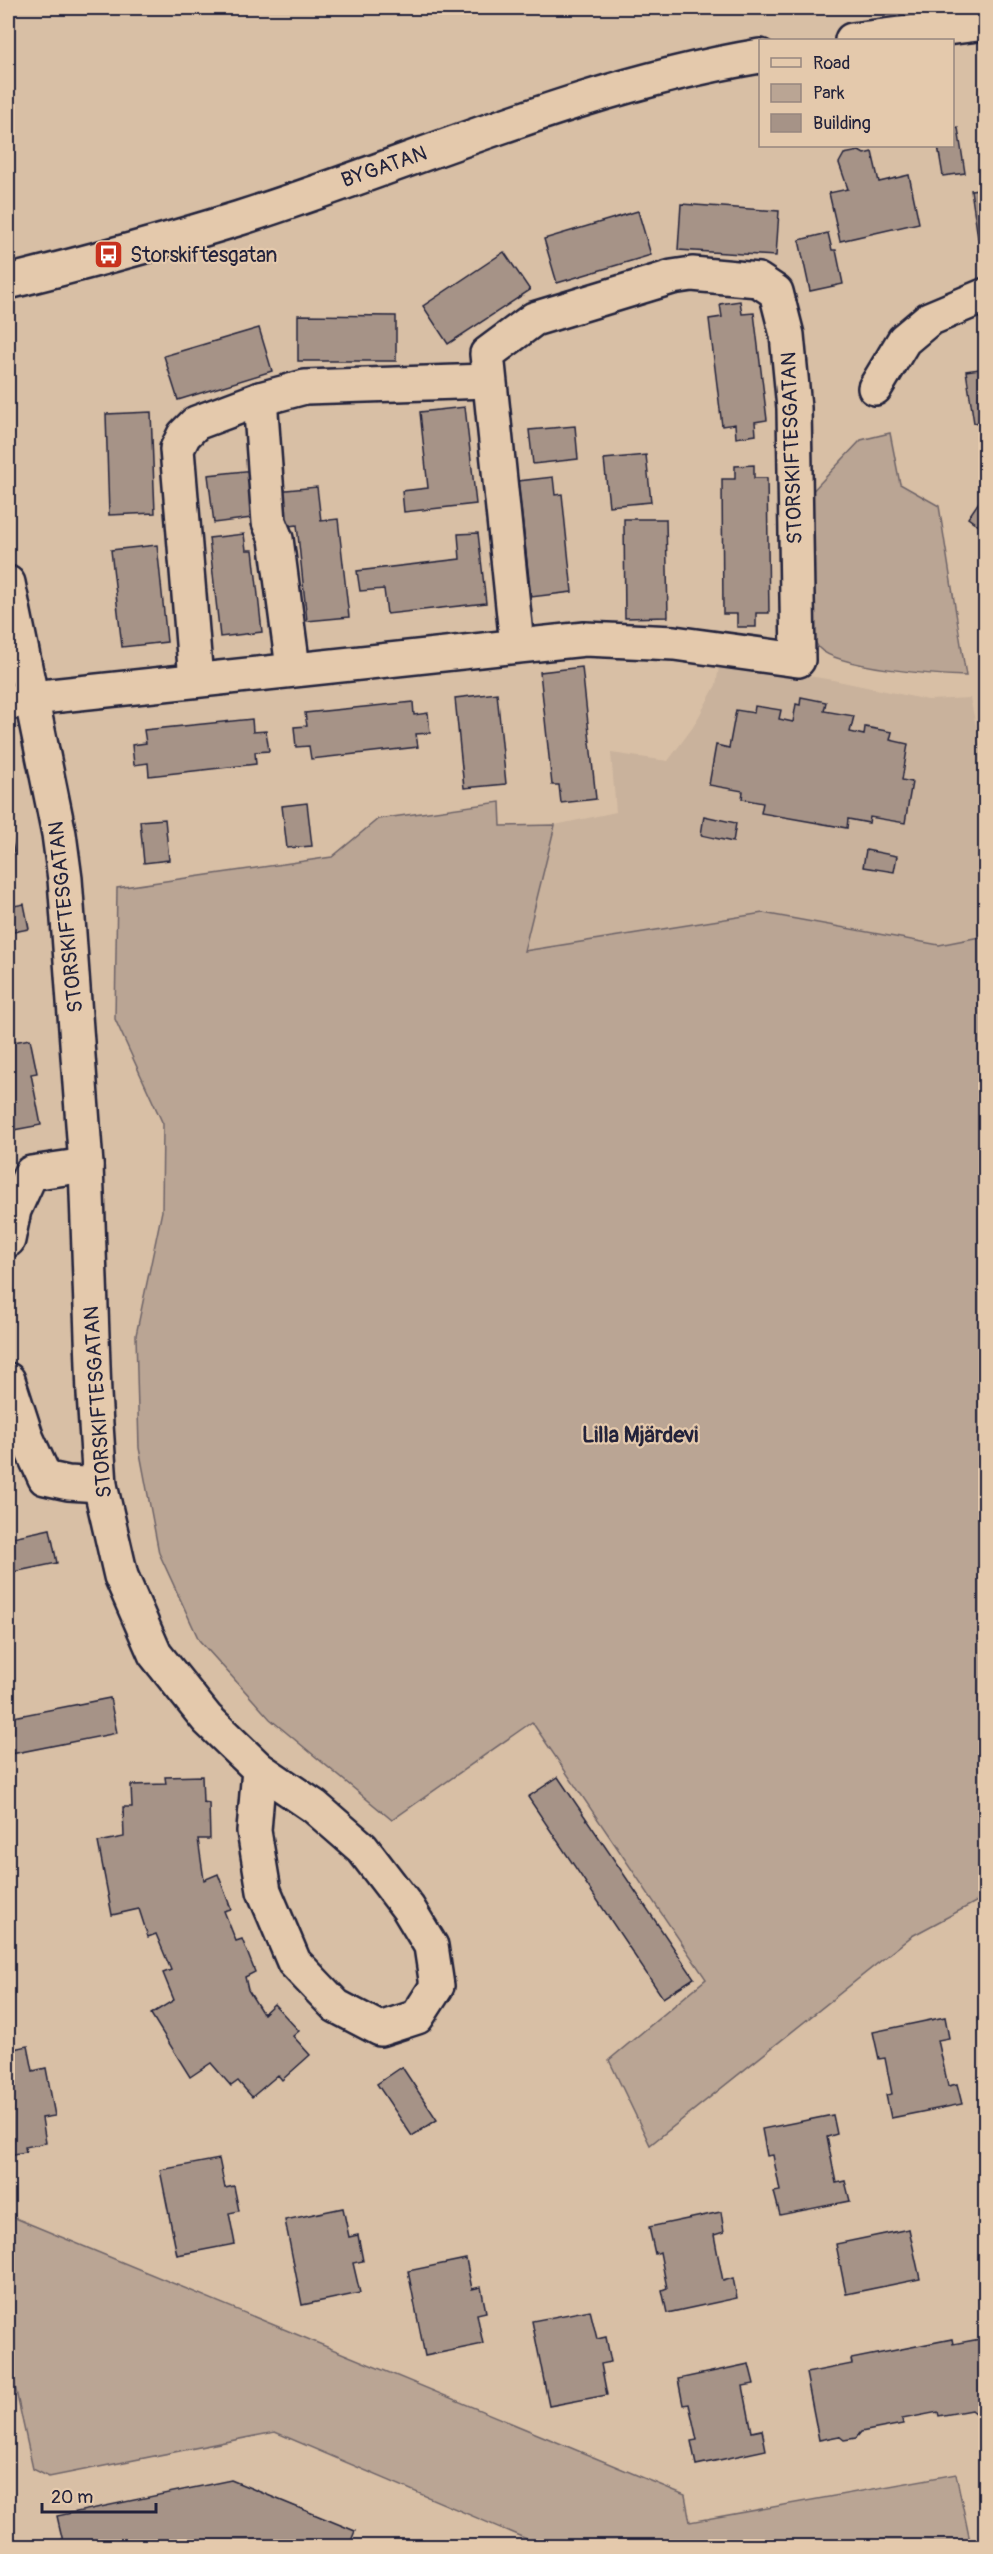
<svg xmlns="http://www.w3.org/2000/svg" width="993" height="2554" font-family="Pangolin,sans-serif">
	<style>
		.built { fill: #c9b29c }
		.green { fill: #baa594; stroke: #6e6468; stroke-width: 1.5 }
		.building { fill: #a69387; stroke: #22223b; stroke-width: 1.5 }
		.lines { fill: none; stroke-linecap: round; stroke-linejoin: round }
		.minor-casing { stroke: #22223b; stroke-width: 38 }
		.minor { stroke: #e4c9ac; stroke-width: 33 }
		.labels { text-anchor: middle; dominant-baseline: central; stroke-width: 4.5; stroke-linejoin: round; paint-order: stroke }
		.street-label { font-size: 21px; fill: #22223b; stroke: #e4c9ac }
		.poi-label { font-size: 21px; fill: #22223b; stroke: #e4c9ac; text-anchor: start }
		.neighbourhood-label { font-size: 22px; font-weight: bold; fill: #22223b; stroke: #e4c9ac }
	</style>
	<rect width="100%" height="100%" fill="#d8bfa5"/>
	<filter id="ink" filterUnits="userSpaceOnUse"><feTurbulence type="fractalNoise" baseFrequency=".0167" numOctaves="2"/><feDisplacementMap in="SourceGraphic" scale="12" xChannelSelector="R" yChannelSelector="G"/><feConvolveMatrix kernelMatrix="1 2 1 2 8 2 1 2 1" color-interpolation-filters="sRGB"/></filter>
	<g filter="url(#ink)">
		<path class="built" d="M720 661 833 680 928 700 970 698 985 767V936L939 945 763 913 523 951 555 825 616 812 611 753 668 761 693 727 716 685Z"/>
		<g class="green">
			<path d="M890 433 900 484 939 506 966 676C938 675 837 668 819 648 802 628 807 528 806 498L861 440Z"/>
			<path d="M500 802 501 826 555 825 524 951 763 913 939 945 985 936V1897L912 1936 650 2145 609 2060 706 1979 532 1722 392 1820 270 1719 199 1640 159 1553 139 1448 136 1335 162 1211 163 1124 115 1019 117 888 332 857 378 819Z"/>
			<path d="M8 2215 685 2495 690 2522 956 2474 971 2546H543L275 2432 49 2477 33 2469 8 2354Z"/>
		</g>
		<g class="building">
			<path d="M958 128 965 173 943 176 938 146H952V129Z"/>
			<path d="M859 151 864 154 872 152 879 182 909 175 919 223 840 241 829 193 848 189 839 163 844 154Z"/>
			<path d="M986 188V237L978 238 971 190Z"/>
			<path d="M681 204 779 211 776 256 678 250Z"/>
			<path d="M638 211 651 255 557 283 544 239Z"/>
			<path d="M828 233 832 250H836L843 284 810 291 799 240Z"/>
			<path d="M504 252 530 290 448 344 423 306Z"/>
			<path d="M740 301 742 314 754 313 767 420 755 422 756 435 736 438 735 424 722 426 709 319 722 317 720 304Z"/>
			<path d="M298 315 396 316V361H298Z"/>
			<path d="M259 328 272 371 178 400 164 356Z"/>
			<path d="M986 368V421L974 423 966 371Z"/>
			<path d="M465 407 476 504 404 512 402 491 428 488 420 412Z"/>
			<path d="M151 412 155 513 109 515 106 414Z"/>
			<path d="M575 426 578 459 533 464 529 430Z"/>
			<path d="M646 455 651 502 609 506 604 459Z"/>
			<path d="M754 465V478H767L769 613H756V627H737V614H723L722 479H735V466Z"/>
			<path d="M254 470 259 517 214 523 208 475Z"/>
			<path d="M553 477 555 495 562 494 572 592 531 597 518 481Z"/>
			<path d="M317 487 321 521 338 519 349 617 307 621 297 525 280 527 276 491Z"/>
			<path d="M983 496 986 498 985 530 968 518Z"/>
			<path d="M624 519H666L668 617 625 618Z"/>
			<path d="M478 533 486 603 387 614 384 589 360 591 357 571 460 559 458 534Z"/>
			<path d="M244 534 246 550H253L262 632 220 637 209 538Z"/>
			<path d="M157 545 167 642 122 647 111 550Z"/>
			<path d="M582 667 596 799 561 803 559 785H552L540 672Z"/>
			<path d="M497 693 506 784 464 788 455 698Z"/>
			<path d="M801 697 826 702 824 711 854 716 850 732 864 735 865 727 892 732 890 740 908 744 902 780 912 782 905 823 870 817 869 823 848 819 847 828 761 813 763 803 742 799 743 791 709 785 716 745 729 748 736 710 754 713 755 706 781 710 779 719 793 722 796 704 800 705Z"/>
			<path d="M413 702 414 715 428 713 430 733 416 734 418 747 311 759 309 746 296 747 294 727 307 726 305 713Z"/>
			<path d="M252 719 253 732 266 731 269 751 255 752 256 764 149 776 148 763 134 765 132 745 146 743 144 730Z"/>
			<path d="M307 803 312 846 287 848 282 806Z"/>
			<path d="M704 816 736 823 733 842 701 835Z"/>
			<path d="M165 819 169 860 144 863 140 821Z"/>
			<path d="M10 833 14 852 8 853V834Z"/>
			<path d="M866 850 897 856 894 872 863 867Z"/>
			<path d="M24 904 29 929 8 933V907Z"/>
			<path d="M30 1039 37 1073 31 1074 41 1125 8 1131V1043Z"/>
			<path d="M50 1529 57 1563 8 1573V1538Z"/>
			<path d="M110 1698 117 1733 11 1754 8 1718Z"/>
			<path d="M202 1776 203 1802 209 1803 210 1839H198L204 1880 218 1874 231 1909 224 1911 236 1941 242 1939 255 1972 245 1977 248 1990 263 2014 274 2004 299 2031 293 2036 310 2055 282 2080 278 2075 252 2097 238 2081 231 2086 211 2063 190 2077 151 2014 174 2000 163 1973 171 1970 156 1934 148 1937 139 1909 112 1915 98 1842 124 1837 123 1807H132L131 1785 166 1784 165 1777Z"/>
			<path d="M558 1777 694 1978 663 1998 528 1797Z"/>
			<path d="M945 2017 949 2038 938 2040 948 2086 957 2084 962 2104 891 2118 886 2095 892 2094 885 2058 879 2059 873 2032Z"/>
			<path d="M28 2046 33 2071 46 2068 55 2116 42 2118 46 2143 25 2147 26 2152 8 2155V2050Z"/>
			<path d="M402 2067 437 2120 412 2136 377 2084Z"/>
			<path d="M833 2115 837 2134 827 2137 833 2168 836 2183 845 2181 850 2201 780 2215 774 2192 780 2191 773 2155 767 2156 762 2129Z"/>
			<path d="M219 2159 225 2188 234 2186 239 2211 229 2213 235 2244 177 2255 160 2170Z"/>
			<path d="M343 2208 349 2237 358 2235 363 2261 353 2263 360 2293 302 2305 285 2220Z"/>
			<path d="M721 2212 724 2232 714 2235 717 2251 723 2281 733 2278 737 2298 667 2313 662 2290 667 2288 660 2252 655 2254 649 2227Z"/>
			<path d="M909 2229 920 2279 846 2294 836 2244Z"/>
			<path d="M466 2259 472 2289 481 2287 486 2312 477 2314 483 2344 425 2356 408 2271Z"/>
			<path d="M590 2310 597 2339 606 2337 611 2362 601 2364 607 2395 549 2406 532 2321Z"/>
			<path d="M986 2338V2412L976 2414 971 2410 939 2416 938 2412 902 2419 903 2424 861 2432 856 2438 844 2440 839 2436 819 2440 806 2373 852 2364 851 2359 952 2339 953 2344Z"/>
			<path d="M749 2364 754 2384 743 2386 752 2432 762 2430 766 2450 696 2465 691 2441 697 2440 689 2404 683 2405 678 2379Z"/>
			<path d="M231 2480 355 2531 349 2546H64L57 2516Z"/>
		</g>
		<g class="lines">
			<defs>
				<g id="minor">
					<path d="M852 40 986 23"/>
					<path d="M8 282C85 263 163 242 240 218 413 163 580 86 760 56"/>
					<path d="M875 388 904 340 929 319 986 295"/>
					<path d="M260 399 269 522 276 539 293 668"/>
					<path d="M8 583 59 834 65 879 86 1165 94 1394 100 1485 121 1576 155 1654 207 1719 259 1769 315 1807 362 1848 408 1908 431 1946 437 1986 417 2017 380 2029 336 2006 294 1962 264 1891 254 1831 259 1769"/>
					<path d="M196 680 177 449 184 435 196 423 260 399 305 387 488 381"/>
					<path d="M8 703 32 698 585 639 674 643 798 660 794 408 787 335 776 292 758 280 692 274 672 277 534 319 487 354 517 645"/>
					<path d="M8 1240 14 1210 31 1173 86 1165"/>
					<path d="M8 1380 27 1439 45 1478 68 1483 100 1485"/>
				</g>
			</defs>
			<use href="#minor" class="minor-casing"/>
			<use href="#minor" class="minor"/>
		</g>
	</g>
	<defs>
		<symbol id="bus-square" viewBox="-11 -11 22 22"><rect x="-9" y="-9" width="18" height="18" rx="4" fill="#c8321e" stroke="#e4c9ac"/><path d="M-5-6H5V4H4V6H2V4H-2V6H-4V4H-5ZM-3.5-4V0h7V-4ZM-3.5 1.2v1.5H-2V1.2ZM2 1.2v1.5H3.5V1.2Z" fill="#fff"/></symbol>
	</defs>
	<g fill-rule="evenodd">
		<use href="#bus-square" x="92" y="238" width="33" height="33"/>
	</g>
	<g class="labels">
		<g class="street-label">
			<text transform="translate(384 167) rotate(-19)">BYGATAN</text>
			<text transform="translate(792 448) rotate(-92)">STORSKIFTESGATAN</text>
			<text transform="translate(66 917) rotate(-96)">STORSKIFTESGATAN</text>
			<text transform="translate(98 1402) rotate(-94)">STORSKIFTESGATAN</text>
		</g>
		<g class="poi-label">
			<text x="130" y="255">Storskiftesgatan</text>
		</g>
		<g class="neighbourhood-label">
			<text x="640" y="1435">Lilla Mjärdevi</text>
		</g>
	</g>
	<rect width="993" height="2554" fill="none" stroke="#e4c9ac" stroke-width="30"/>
	<rect x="15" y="15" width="963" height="2524" fill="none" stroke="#22223b" stroke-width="2" filter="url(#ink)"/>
	<rect x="759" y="39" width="195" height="108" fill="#e4c9ac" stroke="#96867f" stroke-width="1.5"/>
	<rect x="771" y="58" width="30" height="9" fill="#e4c9ac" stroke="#96867f" stroke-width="1.5"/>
	<text x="813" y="69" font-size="18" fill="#22223b">Road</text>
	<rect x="771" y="84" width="30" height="18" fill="#baa594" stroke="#96867f" stroke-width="1.5"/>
	<text x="813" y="99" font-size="18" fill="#22223b">Park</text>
	<rect x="771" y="114" width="30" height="18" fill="#a69387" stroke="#96867f" stroke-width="1.5"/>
	<text x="813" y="129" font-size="18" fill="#22223b">Building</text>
	<path d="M42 2503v9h114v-9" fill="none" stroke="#22223b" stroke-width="3"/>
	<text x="51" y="2503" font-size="18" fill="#22223b" stroke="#e4c9ac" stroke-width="4.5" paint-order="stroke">20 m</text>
</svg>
